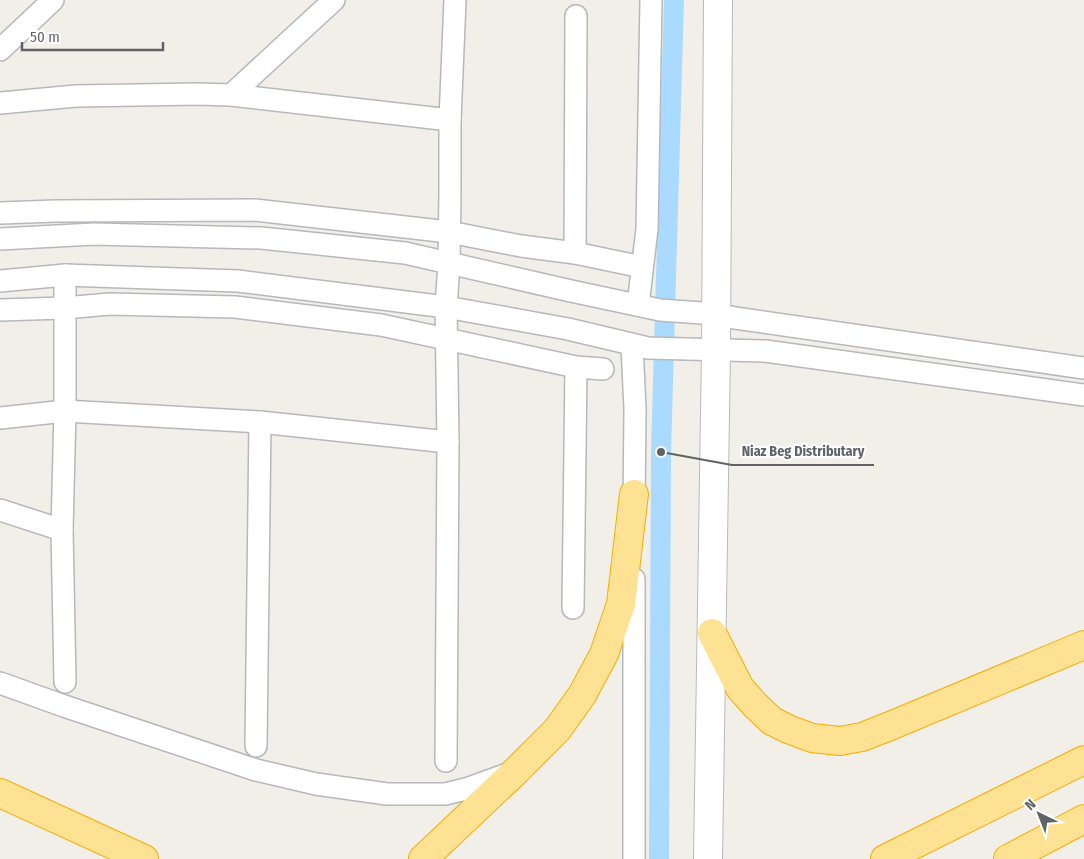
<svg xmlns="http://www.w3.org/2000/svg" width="1084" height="859" font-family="'Fira Sans Condensed',sans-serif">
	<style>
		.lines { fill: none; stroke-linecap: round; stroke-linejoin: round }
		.canal { stroke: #aadaff; stroke-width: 20 }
		.street-casing { stroke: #b5b8bc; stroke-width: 24 }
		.secondary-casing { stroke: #b6babf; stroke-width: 30 }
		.highway-casing { stroke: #f9ab00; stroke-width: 30 }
		.street { stroke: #fff; stroke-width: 21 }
		.secondary { stroke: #fff; stroke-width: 28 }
		.highway { stroke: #fde293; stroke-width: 28 }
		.leader { fill: none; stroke: #5f6368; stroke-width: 2 }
		.callout-dot { fill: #5f6368; stroke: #fff; stroke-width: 2 }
		.callout-label { font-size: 14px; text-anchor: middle; font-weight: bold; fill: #5f6368; stroke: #fff; stroke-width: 4; stroke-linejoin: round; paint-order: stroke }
	</style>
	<rect width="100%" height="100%" fill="#f1efe8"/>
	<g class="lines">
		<path class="canal" d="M659 859 661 452 674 0"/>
		<defs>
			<g id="street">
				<path d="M0 50 53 0"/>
				<path d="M231 95 334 0"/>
				<path d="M0 103 76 96 198 94 231 95 450 120"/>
				<path d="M0 213 55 211 255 210 449 232 521 246 575 253 642 267"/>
				<path d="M0 239 94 234 261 238 405 253 571 291 660 310 716 314 735 318 1084 368"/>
				<path d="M575 253 576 16"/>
				<path d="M65 275V411L62 530 65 682"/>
				<path d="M0 281 65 275 238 281 446 307 568 329 648 348 765 351 1084 395"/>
				<path d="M638 305 647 229 651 0"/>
				<path d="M0 310 64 308 110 304 235 307 381 325 576 367 603 369"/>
				<path d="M632 345 635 409 634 509"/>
				<path d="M0 418 65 411 260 422 448 442"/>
				<path d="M0 510 62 530"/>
				<path d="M634 579V859"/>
				<path d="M573 608 576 367"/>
				<path d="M0 683 64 706 256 770 316 784 387 794H445L466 789 510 773"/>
				<path d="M256 746 260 422"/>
				<path d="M446 761 448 442 446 307 449 263 450 191V120L455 0"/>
			</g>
			<path id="secondary" d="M708 859 716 350 718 0"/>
			<g id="highway">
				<path d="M712 633 740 688 755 705 772 721 788 729 812 738 840 741 862 737 890 726 1084 645"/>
				<path d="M0 793 144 859"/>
				<path d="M423 859 517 770 557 730 582 695 604 654 621 604 634 494"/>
				<path d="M885 859 1084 760"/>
				<path d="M1008 859 1084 819"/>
			</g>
		</defs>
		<use href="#street" class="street-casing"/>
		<use href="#secondary" class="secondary-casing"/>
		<use href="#highway" class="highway-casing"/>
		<use href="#street" class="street"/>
		<use href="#secondary" class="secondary"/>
		<use href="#highway" class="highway"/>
	</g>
	<path class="leader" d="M661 452L732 465H874"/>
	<circle class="callout-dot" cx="661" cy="452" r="5"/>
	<g class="callout-label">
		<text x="803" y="456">Niaz Beg Distributary</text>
	</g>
	<g transform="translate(1039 814) rotate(317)" stroke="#ffffff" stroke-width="4" paint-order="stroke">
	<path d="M0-4L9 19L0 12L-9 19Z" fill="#5f6368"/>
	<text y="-8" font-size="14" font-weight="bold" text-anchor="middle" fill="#5f6368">N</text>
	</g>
	<path d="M22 42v8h141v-8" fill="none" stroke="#5f6368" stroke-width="2.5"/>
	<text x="30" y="42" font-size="15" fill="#5f6368" stroke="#ffffff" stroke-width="4" paint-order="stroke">50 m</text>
</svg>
